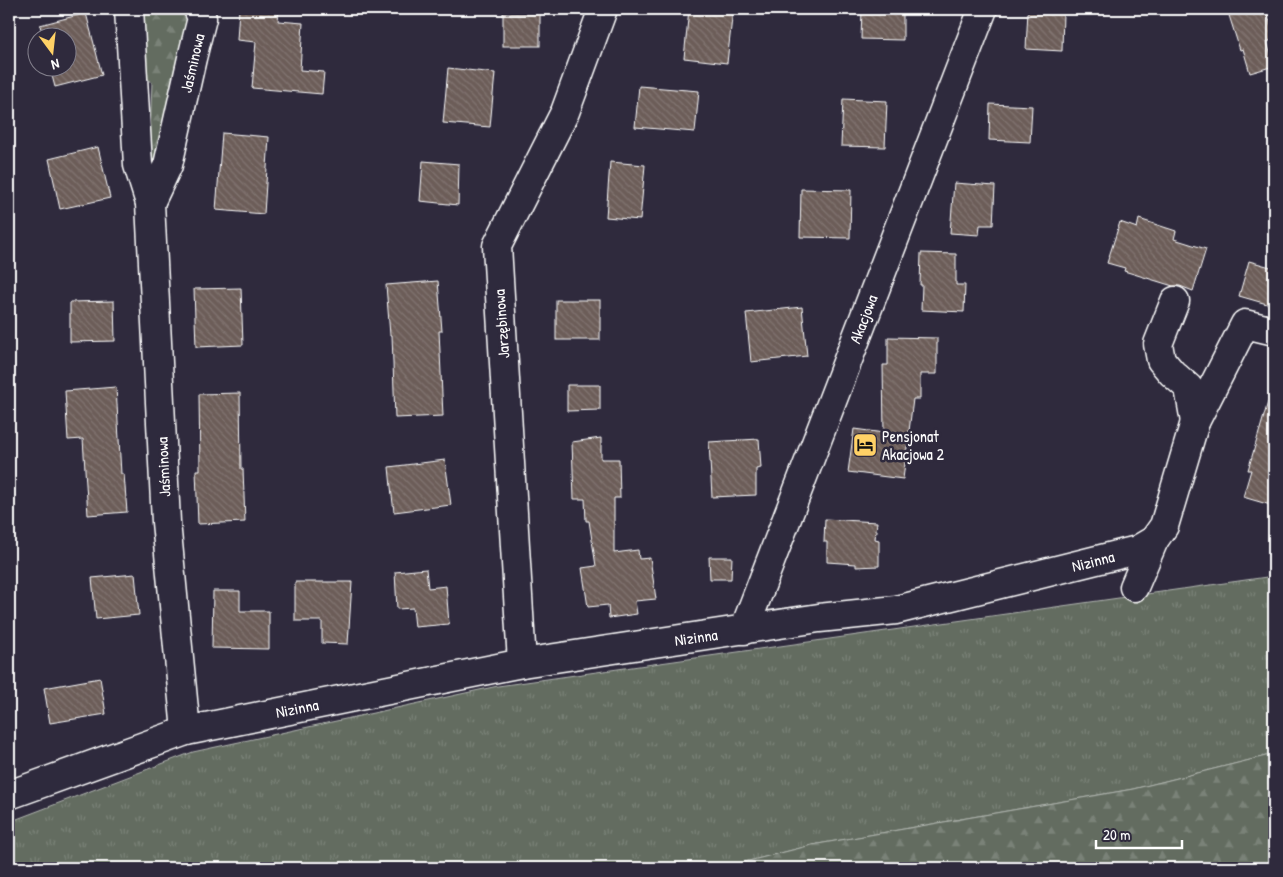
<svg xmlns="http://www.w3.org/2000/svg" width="1283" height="877" font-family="'Patrick Hand',sans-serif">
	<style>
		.grass { fill: url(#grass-tufts); stroke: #b1b6b0 }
		.forest { fill: url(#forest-firs); stroke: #b1b6b0 }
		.building { fill: url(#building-back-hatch); stroke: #fff }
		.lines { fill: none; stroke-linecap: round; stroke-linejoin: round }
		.minor-casing { stroke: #fff; stroke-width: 31 }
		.minor { stroke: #2f2a3d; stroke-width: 28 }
		.labels { text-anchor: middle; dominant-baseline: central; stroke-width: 5; stroke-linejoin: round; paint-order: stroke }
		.street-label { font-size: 16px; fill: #fff; stroke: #2f2a3d }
		.poi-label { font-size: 16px; fill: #fff; stroke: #2f2a3d; text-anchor: start }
	</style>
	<defs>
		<pattern id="grass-tufts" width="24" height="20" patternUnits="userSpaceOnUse" patternTransform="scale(1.25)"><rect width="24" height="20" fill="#636c60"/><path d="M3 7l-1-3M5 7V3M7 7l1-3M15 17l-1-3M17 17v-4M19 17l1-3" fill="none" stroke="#7a8278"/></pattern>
		<pattern id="forest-firs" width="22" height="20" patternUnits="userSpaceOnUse" patternTransform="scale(1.25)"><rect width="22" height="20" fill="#636c60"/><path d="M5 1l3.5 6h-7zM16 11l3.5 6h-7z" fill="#7a8278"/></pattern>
		<pattern id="building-back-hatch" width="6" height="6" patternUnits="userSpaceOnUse" patternTransform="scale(1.25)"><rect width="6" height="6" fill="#6c5d59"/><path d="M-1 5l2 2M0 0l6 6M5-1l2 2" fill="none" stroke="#827572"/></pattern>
	</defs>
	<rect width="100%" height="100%" fill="#2f2a3d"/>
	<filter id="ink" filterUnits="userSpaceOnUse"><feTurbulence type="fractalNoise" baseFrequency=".02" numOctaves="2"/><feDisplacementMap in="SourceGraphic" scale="10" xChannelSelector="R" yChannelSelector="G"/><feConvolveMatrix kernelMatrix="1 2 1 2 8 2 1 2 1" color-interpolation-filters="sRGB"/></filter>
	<g filter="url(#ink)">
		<path class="grass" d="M1274 576V754L1133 789 812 845 721 868H9V822L193 752 498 686Z"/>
		<g class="forest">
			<path d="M149 9H184L189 27 156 161 152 162 150 139 152 82 142 75 140 24 145 14Z"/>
			<path d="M1274 754V868H721L812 845 1133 789Z"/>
		</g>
		<g class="building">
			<path d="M239 9H279L278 21 303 23 300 70 324 72 322 94 252 88 256 42 237 40Z"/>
			<path d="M689 9H733L727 63 684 58Z"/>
			<path d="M862 9H903V40L861 39Z"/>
			<path d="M1227 9H1266L1274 35V39L1267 42 1274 66 1250 73 1243 49 1240 50Z"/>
			<path d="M1028 10 1063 12 1062 51 1026 49Z"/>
			<path d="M86 13 102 75 55 87 50 68H68V38H43L40 25Z"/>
			<rect x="503" y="13" width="37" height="33"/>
			<path d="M448 68 495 73 490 127 443 123Z"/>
			<path d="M639 86 699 91 695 132 635 127Z"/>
			<path d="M843 99 887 101 885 147 841 146Z"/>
			<path d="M990 104 1032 106 1030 142 989 140Z"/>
			<path d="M222 133 269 137 264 214 216 210Z"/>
			<path d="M98 147 110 198 60 209 49 159Z"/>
			<path d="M423 161 459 164 458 205 420 201Z"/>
			<path d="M610 162 645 165 640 220 606 217Z"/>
			<path d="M954 183 995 186 993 225H980L979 235 950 233Z"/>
			<path d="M801 189 851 190 850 238 800 237Z"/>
			<path d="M1139 219 1176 231 1174 239 1206 249 1193 291 1180 286H1173L1124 271 1125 268 1107 263 1120 222 1137 228Z"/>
			<path d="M921 253 956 254V285H965L964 312 921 310 922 285H920Z"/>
			<path d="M1249 261 1274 268V306L1239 296Z"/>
			<path d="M438 281 442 331H439L443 416 395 418 392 335H390L386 285Z"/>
			<path d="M241 288 243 345 196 347 194 289Z"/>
			<rect x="556" y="300" width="44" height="40"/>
			<path d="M114 301 115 341 70 342V302Z"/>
			<path d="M802 307 807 356 751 362 746 313Z"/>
			<path d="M888 337 937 338V374H920V399H913L903 479 848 472 854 429 884 433 883 365H888Z"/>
			<path d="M567 385H600V410L567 411Z"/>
			<path d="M116 387 121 474H124L127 512 88 515 83 439 68 440 65 391Z"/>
			<path d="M240 393 241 469H243L245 522 198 524 196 470H200L199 394Z"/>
			<path d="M1268 402 1274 403V506L1243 497 1251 470H1248Z"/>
			<path d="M601 438V459H619L620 498H614V553L638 550 639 559 650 558 656 599 635 601 637 614 609 618 608 605 588 607 582 568 596 566 589 521H586L585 499H574L572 442Z"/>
			<path d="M759 439 761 468 756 469V495L712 497 709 442Z"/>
			<path d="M445 460 451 505 394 512 391 487 389 467Z"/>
			<path d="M825 519 877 522 875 539 879 540V566L856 567V564L827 562V542H824Z"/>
			<path d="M709 557H732L731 579H710Z"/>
			<path d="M426 569 428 588 446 586 449 624 415 627 413 608 397 609 395 572Z"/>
			<path d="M135 574 139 615 96 619 92 578Z"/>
			<path d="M295 582H352L348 644 322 643V621H295Z"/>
			<path d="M213 591H240V611H269V649L212 648Z"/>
			<path d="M100 678 106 714 50 723 44 688Z"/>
		</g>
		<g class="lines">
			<defs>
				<g id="minor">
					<path d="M129 9 138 165 150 203 166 522 186 731"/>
					<path d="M150 203 168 165 192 58 202 18 198 9"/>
					<path d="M1175 301 1158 344 1161 360 1172 373 1189 388 1195 422"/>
					<path d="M1134 587 1154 540"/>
					<path d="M744 630 983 9"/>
					<path d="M522 663 497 246 565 112 603 9"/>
					<path d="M9 795 186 731 522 663 819 618 896 610 1137 550 1154 540 1164 526 1195 422 1245 324 1274 331"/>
				</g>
			</defs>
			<use href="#minor" class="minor-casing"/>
			<use href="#minor" class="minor"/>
		</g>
	</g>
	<defs>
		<symbol id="hotel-square" viewBox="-11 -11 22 22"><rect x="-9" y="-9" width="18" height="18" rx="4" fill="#ffd166" stroke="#2f2a3d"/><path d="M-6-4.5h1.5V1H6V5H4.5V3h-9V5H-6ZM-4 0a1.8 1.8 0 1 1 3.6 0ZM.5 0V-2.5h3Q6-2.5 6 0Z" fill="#111"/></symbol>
	</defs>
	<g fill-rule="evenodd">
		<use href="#hotel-square" x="851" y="431" width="28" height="28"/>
	</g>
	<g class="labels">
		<g class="street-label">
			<text transform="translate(192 63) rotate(-77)">Jaśminowa</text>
			<text transform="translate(863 319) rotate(-69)">Akacjowa</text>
			<text transform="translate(501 324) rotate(-94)">Jarzębinowa</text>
			<text transform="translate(163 467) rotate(-93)">Jaśminowa</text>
			<text transform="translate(1093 561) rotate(-14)">Nizinna</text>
			<text transform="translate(696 637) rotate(-8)">Nizinna</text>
			<text transform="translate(297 708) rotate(-11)">Nizinna</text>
		</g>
		<g class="poi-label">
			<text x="882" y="436">Pensjonat<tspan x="882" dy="18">Akacjowa 2</tspan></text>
		</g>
	</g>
	<rect width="1283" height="877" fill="none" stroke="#2f2a3d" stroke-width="30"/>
	<rect x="15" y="15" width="1253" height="847" fill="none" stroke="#fff" stroke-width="2" filter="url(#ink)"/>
	<g transform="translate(52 52) rotate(165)"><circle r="24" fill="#2f2a3d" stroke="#827f8b"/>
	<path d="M0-4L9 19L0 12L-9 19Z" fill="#ffd166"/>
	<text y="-8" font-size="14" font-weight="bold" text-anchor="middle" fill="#ffffff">N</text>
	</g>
	<path d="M1096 840v8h86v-8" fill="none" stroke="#ffffff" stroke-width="2.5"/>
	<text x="1103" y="840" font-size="15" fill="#ffffff" stroke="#2f2a3d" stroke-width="4" paint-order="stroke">20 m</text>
</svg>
